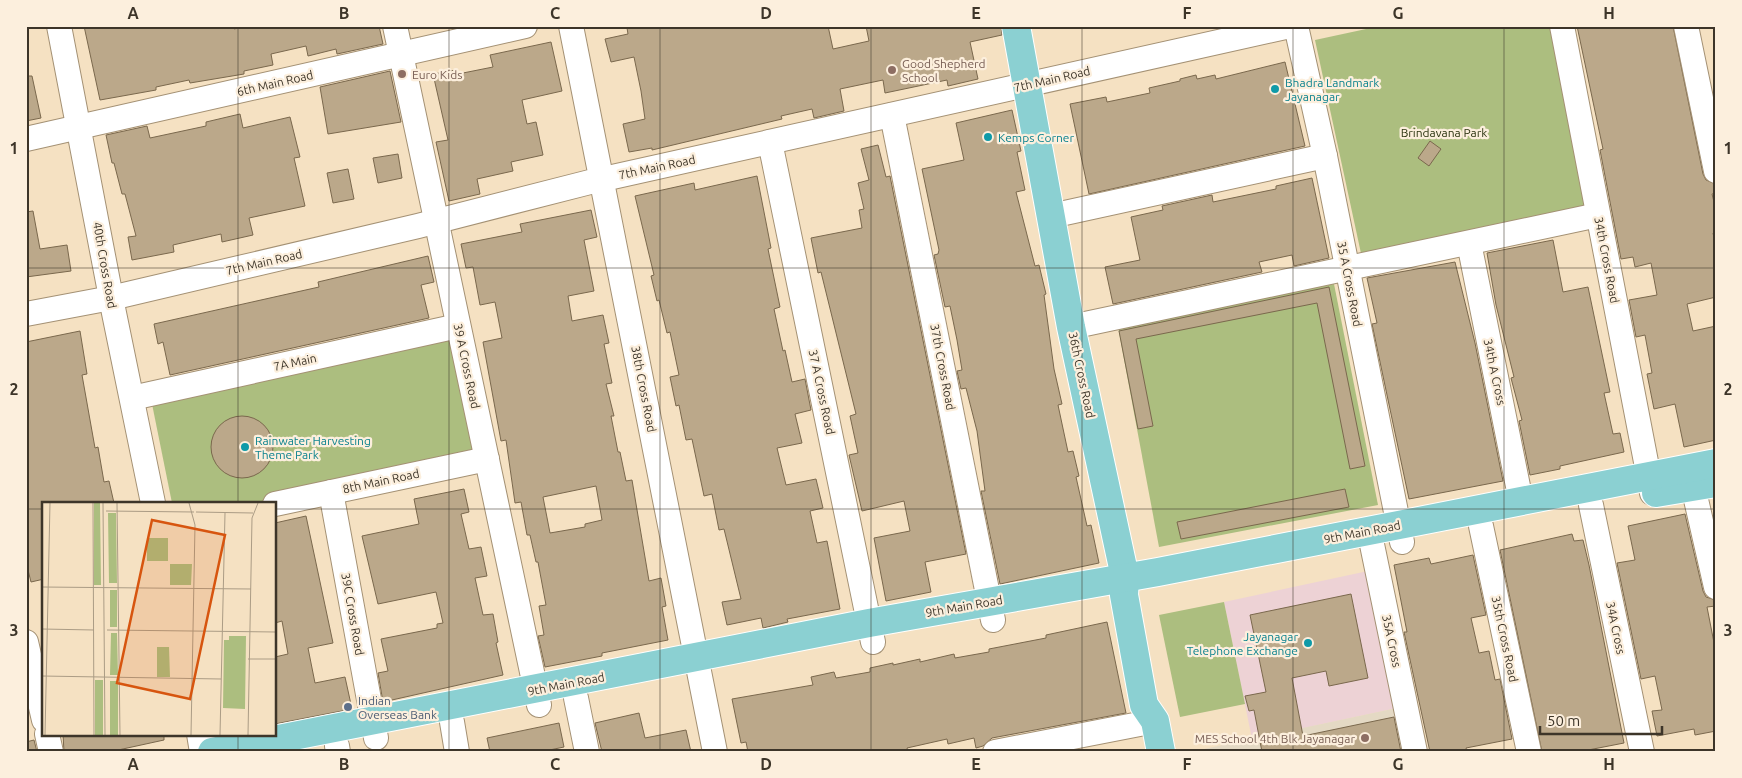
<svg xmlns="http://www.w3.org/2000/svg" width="1742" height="778" font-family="Ubuntu,sans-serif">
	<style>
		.commercial { fill: #edd2d5 }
		.education { fill: #e4d9c4 }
		.green { fill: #acbe7f }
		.building { fill: #bba88a; stroke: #7a684d; fill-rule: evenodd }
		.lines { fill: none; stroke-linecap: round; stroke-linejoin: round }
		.minor-casing { stroke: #a49174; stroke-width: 26 }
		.major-casing { stroke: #fff; stroke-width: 30 }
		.minor { stroke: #fff; stroke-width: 24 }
		.major { stroke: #8bd0d2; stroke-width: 28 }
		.grid { fill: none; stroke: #3d3529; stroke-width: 1; stroke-opacity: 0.55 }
		.education-dot { fill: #8d6e63; stroke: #fcefdd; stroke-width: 2 }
		.culture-dot { fill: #0f9aa8; stroke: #fcefdd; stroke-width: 2 }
		.service-dot { fill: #5c6f8a; stroke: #fcefdd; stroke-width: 2 }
		.labels { text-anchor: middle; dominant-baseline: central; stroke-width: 4.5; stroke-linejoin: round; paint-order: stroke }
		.education-label { font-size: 12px; fill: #785e54; stroke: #fcefdd; text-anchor: start }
		.street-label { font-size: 12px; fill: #3d3529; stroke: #fcefdd }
		.culture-label { font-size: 12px; fill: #0d838f; stroke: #fcefdd; text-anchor: start }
		.park-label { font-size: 12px; fill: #2a330f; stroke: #fcefdd }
		.service-label { font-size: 12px; fill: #4e5e75; stroke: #fcefdd; text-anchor: start }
		.inset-road { fill: none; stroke: #ab9c85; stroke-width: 1 }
		.view { fill: #d7550f; fill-opacity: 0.15; stroke: #d7550f; stroke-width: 2.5 }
		.inset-edge { fill: none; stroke: #3d3529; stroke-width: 2.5 }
		.neatline { fill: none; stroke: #3d3529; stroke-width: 2 }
		.grid-label { font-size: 16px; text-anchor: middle; font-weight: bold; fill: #3d3529 }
	</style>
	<rect width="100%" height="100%" fill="#f5e1c2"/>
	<path class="commercial" d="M1368 571 1397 708 1252 739 1224 602Z"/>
	<path class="education" d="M1397 708 1406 752H1190Z"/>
	<g class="green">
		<path d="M1380 26H1550L1589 209 1362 258 1315 40Z"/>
		<path d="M1334 284 1378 505 1159 547 1118 327Z"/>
		<path d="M452 334 478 457 266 503H172L151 399Z"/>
		<path d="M1224 602 1245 704 1180 717 1159 615Z"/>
	</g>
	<g class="building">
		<path d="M84 26H233L234 29 247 26H379L383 44 337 54 336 49 308 56 306 46 271 54 273 65 244 71V74L190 83 189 80 156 87V90L100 100Z"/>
		<path d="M637 26H828L833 49 869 41 866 26H1001L1002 35 970 42 978 79 948 86 947 80 885 93 883 80 840 89 844 111 814 118 812 109 781 116 782 119 652 150V148L629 152 623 124 645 119 641 91 634 57 611 62 605 39 628 34 627 28Z"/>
		<path d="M1577 26H1673L1703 174 1706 180 1716 184V193L1712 194 1716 210V232L1713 233 1716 247V297L1687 304 1693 331 1716 326V440L1684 447 1675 404 1654 409 1647 374 1652 373 1645 335 1636 337 1629 300 1657 295 1651 263 1635 267 1633 257 1621 259 1600 150 1603 149Z"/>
		<path d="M551 42 562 91 522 100 527 124 536 122 543 155 511 162 513 171 477 179 480 194 449 201 436 142 448 140 433 74 456 70 458 74 493 67 490 55Z"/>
		<path d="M1285 62 1305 146 1089 194 1070 104 1106 97 1107 102 1150 93 1149 88 1180 81V79L1196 75 1197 79 1215 75 1216 79Z"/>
		<path d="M390 71 401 122 328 134 320 87Z"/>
		<path d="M26 76H32L41 118 26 121Z"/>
		<path d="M1012 110 1021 151 1017 152 1025 190 1016 192 1035 266 1039 265 1046 294 1044 295 1054 369 1062 404 1058 405 1068 452 1073 451 1079 476 1076 477 1087 526 1091 525 1099 563 1000 584 981 491H985L977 431 966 388 961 389 957 371 962 370 957 340 950 306 945 307 934 255 938 254 939 250 922 169 964 160 956 123Z"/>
		<path d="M240 114 243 128 290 117 300 157 294 158 305 206 249 218 253 235 222 242 221 234 173 245 174 252 132 260 128 237 136 236 125 194H122L114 163H112L106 135 147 126 150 138 206 126V122Z"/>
		<path d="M1430 141 1441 149 1429 166 1418 158Z"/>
		<path d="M878 145 886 177 890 176 966 554 925 562 931 592 886 601 874 538 910 531 904 501 862 511 849 455 858 453 850 416 856 414 821 272 818 273 811 238 862 228 859 210 864 209 858 183 869 180 861 149Z"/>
		<path d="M398 154 402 178 378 183 373 158Z"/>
		<path d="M348 169 354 199 333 203 327 173Z"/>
		<path d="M757 176 771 248 768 249 780 307 774 309 783 351 785 350 792 382 805 379 811 410 795 414 802 443 777 448 786 485 816 479 823 508 810 511 817 543 827 541 840 609 787 619 788 622 763 628 761 618 727 625 722 602 741 599 724 529 719 530 712 494 704 496 692 439 686 440 679 405 676 406 670 377 679 375 670 332 667 333 659 300 657 301 651 276 654 275 635 196 694 183 695 190Z"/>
		<path d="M1312 178 1329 258 1294 266 1292 255 1259 262 1262 272 1113 304 1105 267 1140 260 1131 217 1163 210 1162 206 1212 195 1213 202 1276 189V186Z"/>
		<path d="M591 210 597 237 584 240 594 291 568 296 572 321 603 315 609 343 604 344 612 383 606 384 614 416H611L618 452H620L626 481 632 480 649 581 661 578 666 606 662 607 668 640 602 653V656L545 667 538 636 544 635 539 606 546 605 538 562H536L530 535H527L521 502 515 503 506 440 501 441 483 342 502 338 495 302 480 305 473 267 466 268 461 244 522 232 520 224ZM596 486 602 520 585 524V527L550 533 543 497Z"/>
		<path d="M33 211 40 249 67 245 71 271 26 277V212Z"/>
		<path d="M1553 240 1563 292 1588 287 1610 392 1604 393 1613 434 1620 433 1624 452 1560 466V469L1530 475 1519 421 1522 420 1511 378 1514 377 1496 305 1487 253Z"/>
		<path d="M428 256 434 282 421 285 429 318 170 375 163 342 158 344 154 324 319 287 318 282Z"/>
		<path d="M1455 262 1475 343 1503 481 1409 499 1372 324 1377 323 1367 278Z"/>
		<path d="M1329 287 1365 466 1350 469 1317 303 1136 339 1153 426 1138 429 1119 331Z"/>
		<path d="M80 331 87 374 82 375 95 448 98 447 104 482 109 481 114 503H44V579L31 582 26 562V342Z"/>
		<circle cx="242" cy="447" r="31"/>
		<path d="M464 489 469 512 461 514 469 549 481 547 487 576 475 578 483 615 493 614 498 642 496 643 503 675 383 702 378 673 388 671 381 639 437 628V624L443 623 436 592 378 604 362 536 419 524 414 499Z"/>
		<path d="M1345 489 1349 507 1181 539 1177 522Z"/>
		<path d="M1685 514 1703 591 1706 597 1716 600V606L1707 607 1716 653V731L1695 735 1694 729 1657 736 1652 711 1662 710 1655 676 1641 679 1617 563 1635 560 1628 526Z"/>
		<path d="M306 516 333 643 308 648 315 683 345 677 352 709 275 724V657L288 654 282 621 275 623V523Z"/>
		<path d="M1572 534 1574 541 1583 540 1589 565 1624 743 1578 752H1542L1500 550Z"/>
		<path d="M1473 555 1486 615 1471 618 1479 653 1489 651 1495 680 1500 679 1512 739 1466 748 1467 752H1430L1404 632H1407L1394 565 1429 558 1431 564Z"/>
		<path d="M1351 594 1368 678 1329 686 1326 671 1292 678 1303 736 1394 717 1401 752H1262L1254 710 1249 711 1245 696 1266 692 1250 615Z"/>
		<path d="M1107 622 1126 713 992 738 983 746 976 748 974 738 948 744 947 739 907 748 908 752H748L746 742 741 743 732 699 813 685 811 677 834 672 836 678 870 672V668L893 663V665L920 659V662L954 654 955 658 989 652V649L1046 638V635Z"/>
		<path d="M639 713 645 738 686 730 691 752H602L595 723Z"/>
		<path d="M559 723 564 747 540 752H490L487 738Z"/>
		<path d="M63 734H164V740L109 752H64Z"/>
		<path d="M34 740 37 752H26V742Z"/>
	</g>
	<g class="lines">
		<defs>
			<g id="minor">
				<path d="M59 26 114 313 153 503"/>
				<path d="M395 26 539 705"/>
				<path d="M571 26 715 752"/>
				<path d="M1296 26 1325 156 1402 542"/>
				<path d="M1562 26 1652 493"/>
				<path d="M1686 26 1716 171"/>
				<path d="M892 115 993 620"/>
				<path d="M26 139 525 26"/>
				<path d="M770 142 873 642"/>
				<path d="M1051 216 1325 156"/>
				<path d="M1469 243 1521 501"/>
				<path d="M26 314 111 298 418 226 590 182 1290 26"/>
				<path d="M1071 327 1598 215"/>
				<path d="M132 398 458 326"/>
				<path d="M1689 469 1716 587"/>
				<path d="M331 492 376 738"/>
				<path d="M275 504 487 459"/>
				<path d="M1591 505 1642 752"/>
				<path d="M1481 526 1529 752"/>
				<path d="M1369 530 1415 752"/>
				<path d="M26 642 44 720"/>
				<path d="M576 698 587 752"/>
				<path d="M452 722 457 752"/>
				<path d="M47 734 51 752"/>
				<path d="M199 734 202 752"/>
				<path d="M337 746 338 752"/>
				<path d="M995 752 1155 721"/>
			</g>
			<g id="major">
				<path d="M1016 26 1071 327 1125 577 1124 595 1144 705 1155 721 1161 752"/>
				<path d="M1656 493 1716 483"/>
				<path d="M212 752 869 623 1158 572 1716 463"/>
			</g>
		</defs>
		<use href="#minor" class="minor-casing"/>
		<use href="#major" class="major-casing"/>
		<use href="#minor" class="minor"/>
		<use href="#major" class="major"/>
	</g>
	<path class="grid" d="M238 26V503M449 26V752M660 26V752M871 26V752M1082 26V752M1293 26V752M1504 26V752M26 268H1716M26 509H44M275 509H1716M238 734V752"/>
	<g class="education-dot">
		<circle cx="892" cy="70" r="5"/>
		<circle cx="402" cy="74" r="5"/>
		<circle cx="1365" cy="738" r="5"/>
	</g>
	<g class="culture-dot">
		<circle cx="1275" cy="89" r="5"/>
		<circle cx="988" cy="137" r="5"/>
		<circle cx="245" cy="447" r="5"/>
		<circle cx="1308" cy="643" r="5"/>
	</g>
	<circle class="service-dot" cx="348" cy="707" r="5"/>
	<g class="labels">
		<g class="education-label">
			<text x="902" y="63">Good Shepherd<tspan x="902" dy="14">School</tspan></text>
			<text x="412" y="74">Euro Kids</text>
			<text x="1355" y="738" text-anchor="end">MES School 4th Blk Jayanagar</text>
		</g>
		<g class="street-label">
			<text transform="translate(1052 79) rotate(-13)">7th Main Road</text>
			<text transform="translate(275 83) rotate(-13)">6th Main Road</text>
			<text transform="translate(657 167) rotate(-12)">7th Main Road</text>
			<text transform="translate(1607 260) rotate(79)">34th Cross Road</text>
			<text transform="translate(264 262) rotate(-13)">7th Main Road</text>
			<text transform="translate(105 265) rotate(80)">40th Cross Road</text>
			<text transform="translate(1350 284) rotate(79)">35 A Cross Road</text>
			<text transform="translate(295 362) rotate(-12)">7A Main</text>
			<text transform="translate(467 366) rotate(78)">39 A Cross Road</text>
			<text transform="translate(943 367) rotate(79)">37th Cross Road</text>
			<text transform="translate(1495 372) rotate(78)">34th A Cross</text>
			<text transform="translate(1082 375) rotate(78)">36th Cross Road</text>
			<text transform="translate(644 389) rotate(79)">38th Cross Road</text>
			<text transform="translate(822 392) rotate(78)">37 A Cross Road</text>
			<text transform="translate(381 481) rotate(-12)">8th Main Road</text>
			<text transform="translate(1362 532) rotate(-11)">9th Main Road</text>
			<text transform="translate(964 606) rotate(-10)">9th Main Road</text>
			<text transform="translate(353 614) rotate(80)">39C Cross Road</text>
			<text transform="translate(1616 628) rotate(78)">34A Cross</text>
			<text transform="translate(1505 639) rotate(78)">35th Cross Road</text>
			<text transform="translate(1392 641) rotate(78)">35A Cross</text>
			<text transform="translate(566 684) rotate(-11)">9th Main Road</text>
		</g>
		<g class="culture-label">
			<text x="1285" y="82">Bhadra Landmark<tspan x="1285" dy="14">Jayanagar</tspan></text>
			<text x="998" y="137">Kemps Corner</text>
			<text x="255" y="440">Rainwater Harvesting<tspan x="255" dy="14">Theme Park</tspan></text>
			<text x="1298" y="636" text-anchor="end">Jayanagar<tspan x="1298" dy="14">Telephone Exchange</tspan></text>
		</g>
		<g class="park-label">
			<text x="1444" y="132">Brindavana Park</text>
		</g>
		<g class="service-label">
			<text x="358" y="700">Indian<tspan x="358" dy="14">Overseas Bank</tspan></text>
		</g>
	</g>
	<g transform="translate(42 502)">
		<rect width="234" height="234" fill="#f5e1c2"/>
		<path d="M52 1H58L59 83H52ZM66 11H74L75 81H67ZM105 36H126V59H105ZM128 62H150L149 83H128ZM68 88H75V125H68ZM69 131H75L76 173H68ZM187 134H204L203 207 181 206 182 138H187ZM115 145H127L128 175H115ZM53 178H61V233H53ZM68 179H76V233H68Z" fill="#acbe7f"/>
		<path class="inset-road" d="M51 1 52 233M61 1 63 233M75 1 78 233M147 1 153 23 149 233M64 9 152 10M154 10 211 11M0 85 209 87M0 127 52 128M65 128 234 130M206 157H234M0 174 179 177M3 233 8 1M178 233 183 11M206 233 210 16 216 1"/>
		<path class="view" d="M110 18 183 33 148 197 75 181Z"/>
		<rect width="234" height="234" class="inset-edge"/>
	</g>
	<rect width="1742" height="778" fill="none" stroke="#fcefdd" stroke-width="55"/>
	<path d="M1540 726v8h122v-8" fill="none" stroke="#3d3529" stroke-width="2.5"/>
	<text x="1547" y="726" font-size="15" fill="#3d3529" stroke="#fcefdd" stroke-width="4" paint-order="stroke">50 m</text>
	<rect x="28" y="28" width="1686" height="722" class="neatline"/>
	<g class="grid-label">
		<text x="133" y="19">A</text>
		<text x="344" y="19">B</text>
		<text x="555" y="19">C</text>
		<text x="766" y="19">D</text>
		<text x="976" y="19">E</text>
		<text x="1187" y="19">F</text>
		<text x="1398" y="19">G</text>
		<text x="1609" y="19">H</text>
		<text x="14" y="154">1</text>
		<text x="1728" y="154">1</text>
		<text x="14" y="395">2</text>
		<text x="1728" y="395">2</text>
		<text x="14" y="636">3</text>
		<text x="1728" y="636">3</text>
		<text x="133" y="770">A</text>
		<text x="344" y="770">B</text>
		<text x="555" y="770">C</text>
		<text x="766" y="770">D</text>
		<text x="976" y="770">E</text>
		<text x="1187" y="770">F</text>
		<text x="1398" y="770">G</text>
		<text x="1609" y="770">H</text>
	</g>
</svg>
